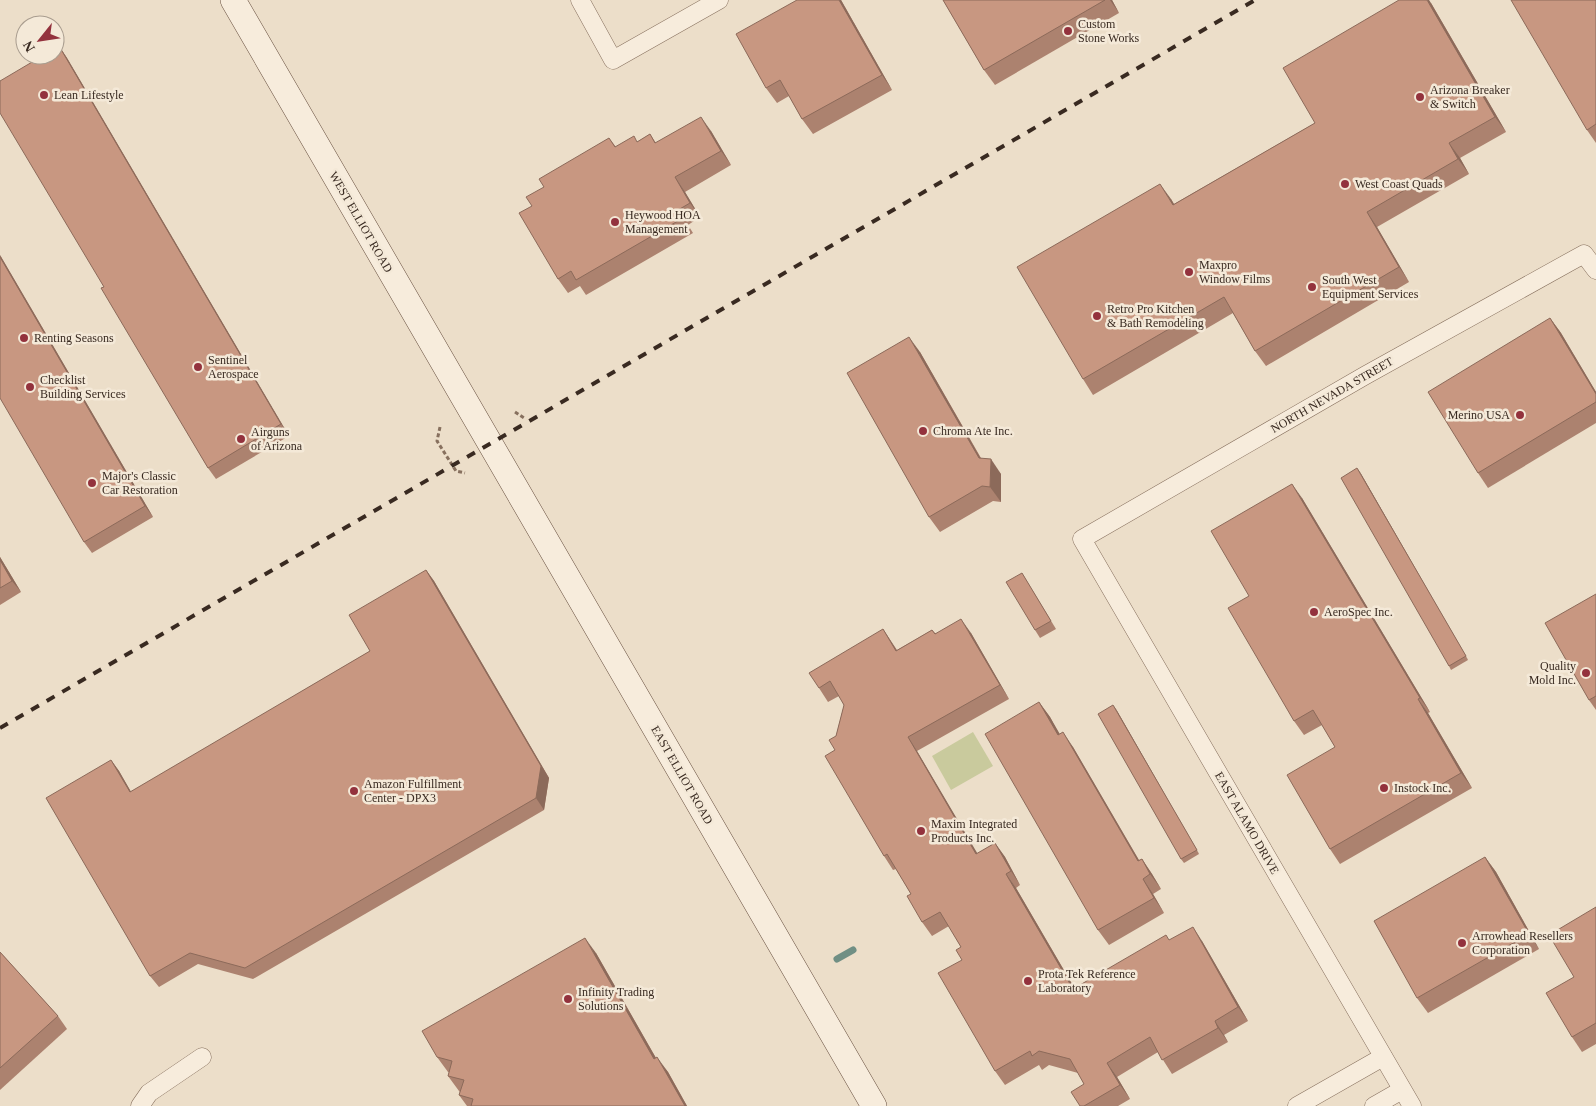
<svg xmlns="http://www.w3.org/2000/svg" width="1596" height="1106" font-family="'Times New Roman',serif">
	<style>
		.green { fill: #c9ca9d }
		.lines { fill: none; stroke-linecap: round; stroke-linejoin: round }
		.stream { stroke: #708f84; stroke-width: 7 }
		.street-casing { stroke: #87705e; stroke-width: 19 }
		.secondary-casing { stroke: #695141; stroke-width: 26 }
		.path { stroke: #87705e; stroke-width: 3; stroke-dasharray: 4 2.5; stroke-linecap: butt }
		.street { stroke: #f7ecdc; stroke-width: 18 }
		.secondary { stroke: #f7ecdc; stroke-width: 25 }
		.rail { stroke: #392a21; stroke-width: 4; stroke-dasharray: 9 9; stroke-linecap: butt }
		.wall { fill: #ac826f }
		.shaded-wall { fill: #8c6a5a }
		.building { fill: #c89781; stroke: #8c6a5a }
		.poi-dot { fill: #93323d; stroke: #f4e9d8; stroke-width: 2 }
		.labels { text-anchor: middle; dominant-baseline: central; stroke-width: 5; stroke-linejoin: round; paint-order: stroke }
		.poi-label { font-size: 12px; fill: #392a21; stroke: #f4e9d8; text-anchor: start }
		.street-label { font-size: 12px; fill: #392a21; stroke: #f4e9d8 }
	</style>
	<rect width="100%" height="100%" fill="#ecdec9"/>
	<path class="green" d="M973 732 993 766 951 790 932 756Z"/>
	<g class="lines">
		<path class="stream" d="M837 959 853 950"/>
		<defs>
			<g id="street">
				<path d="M580 0 613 60 719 0"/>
				<path d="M140 1106 149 1093 202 1057"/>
				<path d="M1297 1106 1383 1057"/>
				<path d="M1374 1106 1402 1090"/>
				<path d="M1412 1106 1082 539 1366 375 1584 254 1596 270"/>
			</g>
			<path id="secondary" d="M233 0 874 1106"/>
		</defs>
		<use href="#street" class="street-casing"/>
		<use href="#secondary" class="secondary-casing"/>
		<g class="path">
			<path d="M515 412 524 418"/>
			<path d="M440 427 437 441 456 471 465 473"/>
		</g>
		<use href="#street" class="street"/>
		<use href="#secondary" class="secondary"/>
		<path class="rail" d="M0 728 1255 0"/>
	</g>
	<g class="wall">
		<path d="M797 0H841L892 90 813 134 802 119 789 96 777 103 766 88Z"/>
		<path d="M943 0H1112L1119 13 995 85 984 70Z"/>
		<path d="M1596 0V143L1587 130Z"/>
		<path d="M1431 3 1506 132 1460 158 1469 174 1377 227 1409 282 1266 366 1255 351 1233 313 1093 395 1083 379 1171 199 1174 204 1315 123Z"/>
		<path d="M59 46 67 58 289 436 216 479 208 468 104 287Z"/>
		<path d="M711 131 731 165 685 192 700 217 688 225 693 233 586 295 580 286 568 293 558 279 532 206 544 187 609 138 616 147 637 142 650 134 656 143Z"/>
		<path d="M0 255 153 517 92 553 84 542Z"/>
		<path d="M1550 318 1561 333 1596 392V423L1488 488 1478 473Z"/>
		<path d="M920 352 981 458 1001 474V502L993 501 940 532 929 517Z"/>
		<path d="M1360 472 1468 660 1451 670 1449 666Z"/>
		<path d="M1302 498 1430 712 1428 713 1472 788 1340 864 1330 849 1335 747 1322 725 1304 735 1294 721 1249 596Z"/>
		<path d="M0 557 21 592 0 605Z"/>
		<path d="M426 570 434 581 549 778 544 810 253 979 198 964 159 987 150 976 111 760 119 771 131 792 370 651Z"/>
		<path d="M1022 573 1056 629 1040 638 1035 630Z"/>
		<path d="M1596 594V710L1589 700Z"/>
		<path d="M883 629 897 650 932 630 935 633H971L1009 699 917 751 977 854 995 843 1005 857 1020 885 1016 888 1075 989 1169 940 1202 941 1248 1021 1224 1035 1228 1042 1172 1074 1158 1052 1117 1077 1130 1099 1118 1106H1080L1084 1084 1078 1073 1049 1065 1042 1070 1039 1065 1005 1085 995 1071 962 960 961 947 949 926 932 936 922 922 911 894 896 869 893 870 884 856 835 750 836 736 844 705 839 696 828 702 819 688Z"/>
		<path d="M1039 702 1050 717 1059 734 1073 747 1139 860 1142 859 1152 874 1161 889 1153 894 1164 913 1109 945 1098 930Z"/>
		<path d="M1116 709 1199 854 1184 863 1181 859Z"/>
		<path d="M1485 857 1496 872 1539 949 1428 1013 1417 998Z"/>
		<path d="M1596 907V1044L1582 1052 1572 1037 1574 977Z"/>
		<path d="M0 952 58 1016 67 1029 0 1090Z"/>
		<path d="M596 953 656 1058 668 1072 687 1106H467L459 1095 460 1092 459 1091 448 1076 449 1072H448L437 1057Z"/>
	</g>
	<g class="shaded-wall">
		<path d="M839 0H841L892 90 882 75Z"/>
		<path d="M1110 0H1112L1119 13Z"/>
		<path d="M1427 0H1429L1431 3 1506 132 1495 117Z"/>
		<path d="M59 46 67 58 289 436 281 424Z"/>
		<path d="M701 117 711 131 731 165 721 151Z"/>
		<path d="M1449 143 1460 158 1469 174 1458 159Z"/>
		<path d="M675 177 685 192 700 217 690 203Z"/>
		<path d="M1160 184 1171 199 1183 220 1173 205Z"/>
		<path d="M1367 212 1377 227 1409 282 1399 267Z"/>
		<path d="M0 255 153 517 145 506 0 257Z"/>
		<path d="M1550 318 1561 333 1596 392V394Z"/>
		<path d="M909 337 920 352 989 473 979 458Z"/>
		<path d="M991 459 1001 474V502L990 487Z"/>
		<path d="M1357 468 1360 472 1468 660 1466 656Z"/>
		<path d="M1292 484 1302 498 1430 712 1420 698Z"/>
		<path d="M0 557 21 592 12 581 0 560Z"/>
		<path d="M426 570 434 581 549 778 544 810 536 798Z"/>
		<path d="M961 619 971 633 1009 699 1000 685Z"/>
		<path d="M883 629 892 643 906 665 896 651Z"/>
		<path d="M1418 699 1428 713 1472 788 1461 773Z"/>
		<path d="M1039 702 1050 717 1069 750 1058 735Z"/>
		<path d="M1113 705 1116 709 1199 854 1197 850Z"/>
		<path d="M1063 732 1073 747 1148 876 1138 861Z"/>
		<path d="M908 737 917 751 986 868 976 854Z"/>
		<path d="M111 760 119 771 138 804 130 792Z"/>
		<path d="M995 843 1005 857 1020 885 1011 871Z"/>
		<path d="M1485 857 1496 872 1539 949 1529 934Z"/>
		<path d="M1142 859 1152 874 1161 889 1150 874Z"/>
		<path d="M1006 874 1016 888 1083 1003 1073 989Z"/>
		<path d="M1143 879 1153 894 1164 913 1154 898Z"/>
		<path d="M1193 927 1202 941 1248 1021 1238 1007Z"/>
		<path d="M585 938 596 953 665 1074 654 1059Z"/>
		<path d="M1215 1021 1224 1035 1228 1042 1218 1028Z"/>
		<path d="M657 1057 668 1072 687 1106H685Z"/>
		<path d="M1107 1063 1117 1077 1130 1099 1120 1085Z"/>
	</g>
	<g class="building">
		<path d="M797 0H839L882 75 802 119 780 80 766 88 736 34Z"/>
		<path d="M943 0H1105L984 70Z"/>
		<path d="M1399 0H1427L1495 117 1449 143 1458 159 1367 212 1399 267 1255 351 1224 297 1083 379 1017 267 1160 184 1173 205 1315 123 1283 68Z"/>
		<path d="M1511 0H1596V124L1587 130Z"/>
		<path d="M59 46 281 424 208 468 101 288 104 287 0 113V81L44 55H55V48Z"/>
		<path d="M701 117 721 151 675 177 690 203 678 210 683 218 576 280 571 271 558 279 519 213 532 206 526 197 544 187 539 179 609 138 615 147 634 136 637 142 650 134 655 143Z"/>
		<path d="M0 257 145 506 84 542 0 398Z"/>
		<path d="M1550 318 1596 394V402L1478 473 1428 392Z"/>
		<path d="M909 337 979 458 991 459 990 487 982 486 929 517 847 373Z"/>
		<path d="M1357 468 1466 656 1449 666 1341 478Z"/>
		<path d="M1292 484 1420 698 1418 699 1461 773 1330 849 1287 775 1335 747 1313 710 1294 721 1228 608 1249 596 1211 531Z"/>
		<path d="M0 560 12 581 0 588Z"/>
		<path d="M426 570 541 766 536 798 245 968 190 953 150 976 46 798 111 760 130 792 370 651 349 615Z"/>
		<path d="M1022 573 1051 621 1035 630 1006 582Z"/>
		<path d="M1596 594V696L1589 700 1545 623Z"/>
		<path d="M961 619 1000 685 908 737 976 854 995 843 1011 871 1006 874 1073 989 1166 935 1169 940 1193 927 1238 1007 1215 1021 1218 1028 1162 1060 1150 1037 1107 1063 1120 1085 1084 1106H1080L1071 1092 1084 1084 1070 1059 1039 1051 1032 1056 1030 1051 995 1071 938 973 962 960 956 950 961 947 940 912 922 922 907 896 911 894 887 854 884 856 825 756 835 750 829 740 836 736 844 705 830 681 819 688 809 673 883 629 896 651 932 630 935 634Z"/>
		<path d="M1039 702 1058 735 1063 732 1138 861 1142 859 1150 874 1143 879 1154 898 1098 930 985 734Z"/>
		<path d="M1113 705 1197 850 1181 859 1098 714Z"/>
		<path d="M1485 857 1529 934 1417 998 1374 921Z"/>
		<path d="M1596 907V1023L1572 1037 1546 993 1574 977 1549 935Z"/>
		<path d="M585 938 654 1059 657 1057 685 1106H471L473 1099 459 1095 464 1080 448 1076 452 1061 437 1057 422 1031Z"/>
		<path d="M0 952 58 1016 0 1068Z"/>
	</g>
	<g class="poi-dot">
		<circle cx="1068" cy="31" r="5"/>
		<circle cx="44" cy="95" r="5"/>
		<circle cx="1420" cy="97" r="5"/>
		<circle cx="1345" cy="184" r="5"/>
		<circle cx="615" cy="222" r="5"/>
		<circle cx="1189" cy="272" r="5"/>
		<circle cx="1312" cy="287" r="5"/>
		<circle cx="1097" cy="316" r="5"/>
		<circle cx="24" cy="338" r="5"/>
		<circle cx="198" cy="367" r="5"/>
		<circle cx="30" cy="387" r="5"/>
		<circle cx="1520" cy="415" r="5"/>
		<circle cx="923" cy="431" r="5"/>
		<circle cx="241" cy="439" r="5"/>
		<circle cx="92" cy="483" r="5"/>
		<circle cx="1314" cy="612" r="5"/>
		<circle cx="1586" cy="673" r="5"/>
		<circle cx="1384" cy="788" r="5"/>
		<circle cx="354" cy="791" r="5"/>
		<circle cx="921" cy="831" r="5"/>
		<circle cx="1462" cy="943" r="5"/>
		<circle cx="1028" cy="981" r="5"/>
		<circle cx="568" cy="999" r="5"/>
	</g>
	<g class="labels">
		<g class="poi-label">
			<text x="1078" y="24">Custom<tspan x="1078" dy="14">Stone Works</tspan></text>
			<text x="1430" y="90">Arizona Breaker<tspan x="1430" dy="14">&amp; Switch</tspan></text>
			<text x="54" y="95">Lean Lifestyle</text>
			<text x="1355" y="184">West Coast Quads</text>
			<text x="625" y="215">Heywood HOA<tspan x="625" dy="14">Management</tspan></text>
			<text x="1199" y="265">Maxpro<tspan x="1199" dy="14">Window Films</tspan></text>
			<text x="1322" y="280">South West<tspan x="1322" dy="14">Equipment Services</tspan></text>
			<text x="1107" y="309">Retro Pro Kitchen<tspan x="1107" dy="14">&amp; Bath Remodeling</tspan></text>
			<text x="34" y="338">Renting Seasons</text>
			<text x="208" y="360">Sentinel<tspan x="208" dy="14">Aerospace</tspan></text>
			<text x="40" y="380">Checklist<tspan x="40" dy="14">Building Services</tspan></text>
			<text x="1510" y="415" text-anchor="end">Merino USA</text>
			<text x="933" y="431">Chroma Ate Inc.</text>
			<text x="251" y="432">Airguns<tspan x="251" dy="14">of Arizona</tspan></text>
			<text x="102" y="476">Major's Classic<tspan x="102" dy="14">Car Restoration</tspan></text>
			<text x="1324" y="612">AeroSpec Inc.</text>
			<text x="1576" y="666" text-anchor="end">Quality<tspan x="1576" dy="14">Mold Inc.</tspan></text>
			<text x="364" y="784">Amazon Fulfillment<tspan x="364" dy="14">Center - DPX3</tspan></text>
			<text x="1394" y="788">Instock Inc.</text>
			<text x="931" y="824">Maxim Integrated<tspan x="931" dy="14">Products Inc.</tspan></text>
			<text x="1472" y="936">Arrowhead Resellers<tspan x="1472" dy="14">Corporation</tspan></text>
			<text x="1038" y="974">Prota Tek Reference<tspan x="1038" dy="14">Laboratory</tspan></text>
			<text x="578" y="992">Infinity Trading<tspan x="578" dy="14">Solutions</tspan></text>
		</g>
		<g class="street-label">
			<text transform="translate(361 222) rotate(60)">WEST ELLIOT ROAD</text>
			<text transform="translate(1332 395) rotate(-30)">NORTH NEVADA STREET</text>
			<text transform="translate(682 775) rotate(60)">EAST ELLIOT ROAD</text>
			<text transform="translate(1247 823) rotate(60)">EAST ALAMO DRIVE</text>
		</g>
	</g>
	<g transform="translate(40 40) rotate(240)"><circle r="24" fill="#f4e9d8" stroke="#a99d8f"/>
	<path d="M0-4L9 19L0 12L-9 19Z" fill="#93323d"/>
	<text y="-8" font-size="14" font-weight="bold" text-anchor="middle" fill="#392a21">N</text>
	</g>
</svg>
